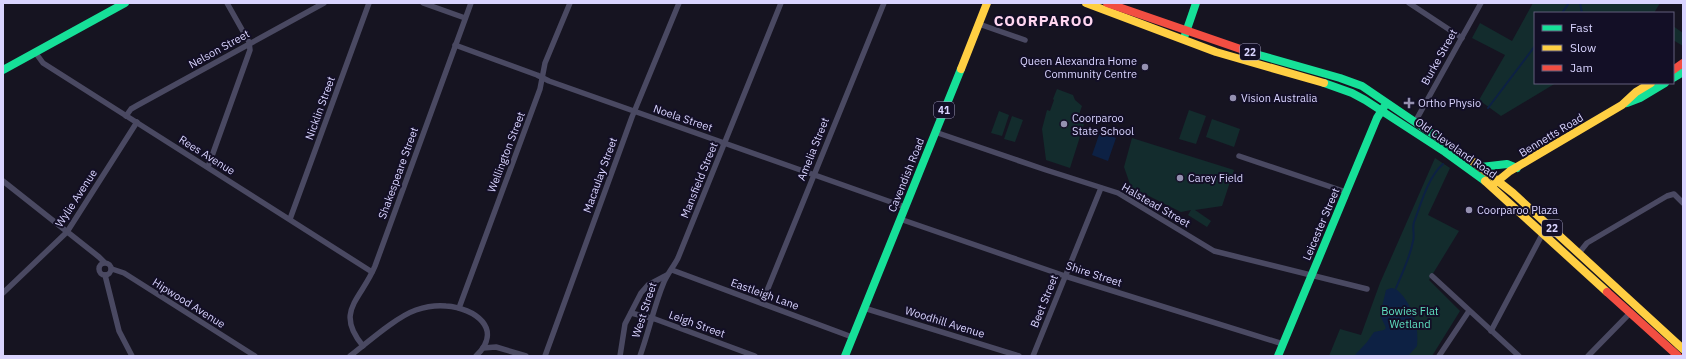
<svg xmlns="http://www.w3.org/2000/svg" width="1686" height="359" font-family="'IBM Plex Sans',sans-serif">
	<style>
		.green { fill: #132c2d }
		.water { fill: #0d2144 }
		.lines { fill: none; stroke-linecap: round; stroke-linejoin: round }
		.stream { stroke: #0d2144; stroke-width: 2 }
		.street { stroke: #4a4962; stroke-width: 5.5 }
		.fast { stroke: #16e098; stroke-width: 8 }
		.slow { stroke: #ffcf43; stroke-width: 8 }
		.jam { stroke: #f24e42; stroke-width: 8 }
		.poi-dot { fill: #9591b1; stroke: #130f26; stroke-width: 1.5 }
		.labels { text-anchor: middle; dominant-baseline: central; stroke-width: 4; stroke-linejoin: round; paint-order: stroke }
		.shield { fill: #130f26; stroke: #9e99be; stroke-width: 1 }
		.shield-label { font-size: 10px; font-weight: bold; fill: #d9d4ff }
		.street-label { font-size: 11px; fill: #d9d4ff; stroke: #130f26 }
		.poi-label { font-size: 11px; fill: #d9d4ff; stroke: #130f26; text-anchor: start }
		.park-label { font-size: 11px; fill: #5fe0c0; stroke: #130f26 }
		.district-label { font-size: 15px; font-weight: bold; letter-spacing: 1px; fill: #ffd6f0; stroke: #130f26 }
	</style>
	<rect width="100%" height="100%" fill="#161421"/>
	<g class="green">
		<path d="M1533 3H1660L1654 13H1535V83H1556L1501 116 1479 100 1505 55 1472 38 1480 23 1512 41Z"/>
		<path d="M1673 26 1683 33V46L1673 40Z"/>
		<path d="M1057 89 1073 95 1075 100 1082 106 1078 117 1084 124 1070 168 1046 160 1042 129 1047 110 1050 111 1054 100 1053 99Z"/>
		<path d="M1189 110 1206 116 1196 144 1179 139Z"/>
		<path d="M999 111 1009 115 1002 136 991 133Z"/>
		<path d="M1012 116 1023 120 1015 142 1004 139Z"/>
		<path d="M1212 119 1240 129 1234 147 1206 137Z"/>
		<path d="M1132 138 1234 170 1222 206 1195 210 1211 221 1207 227 1188 215 1191 210 1181 212 1131 187 1124 167Z"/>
		<path d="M1435 158 1450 168 1428 215 1459 231 1429 280 1460 311 1432 356H1329L1340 329 1361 335 1380 283Z"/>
	</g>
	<g class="water">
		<path d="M1100 132 1116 138 1108 161 1092 155Z"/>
		<path d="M1391 288C1397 288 1399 292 1403 296 1414 310 1419 328 1417 346L1408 356H1354L1367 342 1374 332 1384 330 1386 328 1380 315 1386 290Z"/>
	</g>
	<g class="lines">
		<g class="stream">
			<path d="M1580 3 1582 13"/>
			<path d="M1562 13 1569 3"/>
			<path d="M1488 108 1535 46"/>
			<path d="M1396 288C1402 273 1410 258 1413 241 1415 235 1412 229 1414 222 1421 204 1428 177 1443 164"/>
		</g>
		<g class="street">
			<path d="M423 3 465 18"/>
			<path d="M1409 3 1462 38"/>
			<path d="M979 24 1025 40"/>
			<path d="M455 45 537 75 549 81 905 207"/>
			<path d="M35 52 43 63 372 272"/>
			<path d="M126 116 131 109 138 105 324 3"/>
			<path d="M1415 122 1481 3"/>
			<path d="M935 132 1046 170 1118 193 1214 251 1367 289"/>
			<path d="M1239 156 1346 192"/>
			<path d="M208 167 250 50 249 42 227 3"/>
			<path d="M3 181 99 257 104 262"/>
			<path d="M290 219 369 3"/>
			<path d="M900 219 1065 276 1283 344"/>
			<path d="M1579 253 1587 243 1667 196 1674 194 1683 203"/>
			<circle cx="105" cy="269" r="6"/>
			<path d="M112 269 124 273 255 356"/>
			<path d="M672 270 852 337"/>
			<path d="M105 275 119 331 132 356"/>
			<path d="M1432 276 1519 356"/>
			<path d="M3 293 67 232 137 122"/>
			<path d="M762 303 884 3"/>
			<path d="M459 308 540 89 545 63 570 3"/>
			<path d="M864 308 1019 356"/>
			<path d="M631 313 655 319 755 356"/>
			<path d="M1491 331 1543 233"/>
			<path d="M363 346C334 311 361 300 375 266L471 3"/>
			<path d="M483 348 496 347 526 356"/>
			<path d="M350 356C367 343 396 317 416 310 425 307 436 305 446 306 475 308 504 329 476 356"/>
			<path d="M545 356 632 117 679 3"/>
			<path d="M620 356 625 324 641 293 648 285 667 275"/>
			<path d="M640 356C649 331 654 306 664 282 668 273 674 266 678 258L781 3"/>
			<path d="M1033 356 1101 188"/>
			<path d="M1439 356 1469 311"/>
			<path d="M1588 356 1631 312"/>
		</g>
		<g class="fast">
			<path d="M1185 35 1196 3"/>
			<path d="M1252 53 1340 78 1362 86 1471 160"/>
			<path d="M3 70 125 3"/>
			<path d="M1673 78 1683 72"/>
			<path d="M1324 83 1352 93 1365 100 1445 152 1485 181"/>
			<path d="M1627 103 1640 98 1665 83"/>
			<path d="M1481 167 1507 164 1517 168"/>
			<path d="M845 356 961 69"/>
			<path d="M1278 356 1377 118 1384 107"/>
		</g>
		<g class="slow">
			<path d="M1086 3 1216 52 1324 83"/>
			<path d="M961 69 987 3"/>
			<path d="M1471 160 1513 193 1683 349"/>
			<path d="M1485 181 1607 292"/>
			<path d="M1494 184 1510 171 1622 105 1636 92 1651 83"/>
		</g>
		<g class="jam">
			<path d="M1107 3 1252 53"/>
			<path d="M1673 70 1683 63"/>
			<path d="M1607 292 1678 356"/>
		</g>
	</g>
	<g class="poi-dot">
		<circle cx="1145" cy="67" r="4"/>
		<circle cx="1233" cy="98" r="4"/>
		<path d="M1407 97h4v4h4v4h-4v4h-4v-4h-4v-4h4z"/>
		<circle cx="1064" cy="124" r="4"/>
		<circle cx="1180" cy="178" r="4"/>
		<circle cx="1469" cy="210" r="4"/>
	</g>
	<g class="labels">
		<g class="shield">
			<rect x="1240" y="44" width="20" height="16" rx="3"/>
			<rect x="934" y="102" width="20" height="16" rx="3"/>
			<rect x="1542" y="220" width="20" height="16" rx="3"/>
		</g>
		<g class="shield-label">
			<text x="1250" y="52">22</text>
			<text x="944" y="110">41</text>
			<text x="1552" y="228">22</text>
		</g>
		<g class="street-label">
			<text transform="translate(219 49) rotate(-29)">Nelson Street</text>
			<text transform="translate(1439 57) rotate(-61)">Burke Street</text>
			<text transform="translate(320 108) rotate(-70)">Nicklin Street</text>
			<text transform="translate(683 118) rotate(19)">Noela Street</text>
			<text transform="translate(1551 135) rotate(-31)">Bennetts Road</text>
			<text transform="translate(1456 148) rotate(35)">Old Cleveland Road</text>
			<text transform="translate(813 149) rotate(-68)">Amelia Street</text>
			<text transform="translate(506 152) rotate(-69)">Wellington Street</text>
			<text transform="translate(207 155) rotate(32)">Rees Avenue</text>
			<text transform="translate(398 173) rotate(-70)">Shakespeare Street</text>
			<text transform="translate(600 175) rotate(-70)">Macaulay Street</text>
			<text transform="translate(906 175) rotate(-68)">Cavendish Road</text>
			<text transform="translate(699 180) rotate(-68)">Mansfield Street</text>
			<text transform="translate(76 198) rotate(-57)">Wylie Avenue</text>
			<text transform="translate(1156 205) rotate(30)">Halstead Street</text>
			<text transform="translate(1321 224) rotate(-67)">Leicester Street</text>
			<text transform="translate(1094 274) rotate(18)">Shire Street</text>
			<text transform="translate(765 294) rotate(20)">Eastleigh Lane</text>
			<text transform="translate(1044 301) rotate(-68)">Beet Street</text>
			<text transform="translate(189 303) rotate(32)">Hipwood Avenue</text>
			<text transform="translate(644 310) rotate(-72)">West Street</text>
			<text transform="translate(945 322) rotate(17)">Woodhill Avenue</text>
			<text transform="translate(697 324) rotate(20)">Leigh Street</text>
		</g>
		<g class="poi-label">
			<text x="1137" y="61" text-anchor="end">Queen Alexandra Home<tspan x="1137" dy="13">Community Centre</tspan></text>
			<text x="1241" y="98">Vision Australia</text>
			<text x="1418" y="103">Ortho Physio</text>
			<text x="1072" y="118">Coorparoo<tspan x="1072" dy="13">State School</tspan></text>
			<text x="1188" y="178">Carey Field</text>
			<text x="1477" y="210">Coorparoo Plaza</text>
		</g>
		<g class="park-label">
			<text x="1410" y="311">Bowies Flat<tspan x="1410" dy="13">Wetland</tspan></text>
		</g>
		<g class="district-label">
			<text x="1044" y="20">COORPAROO</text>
		</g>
	</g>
	<rect width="1686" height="359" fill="none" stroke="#d9d4ff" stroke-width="8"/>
	<rect x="1534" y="12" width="140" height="72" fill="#130f26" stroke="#625e7d"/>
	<rect x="1542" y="25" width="20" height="6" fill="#16e098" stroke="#625e7d"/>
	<text x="1570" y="32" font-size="12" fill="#d9d4ff">Fast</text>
	<rect x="1542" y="45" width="20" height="6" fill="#ffcf43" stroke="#625e7d"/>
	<text x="1570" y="52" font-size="12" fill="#d9d4ff">Slow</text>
	<rect x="1542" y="65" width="20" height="6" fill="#f24e42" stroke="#625e7d"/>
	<text x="1570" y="72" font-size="12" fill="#d9d4ff">Jam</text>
</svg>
